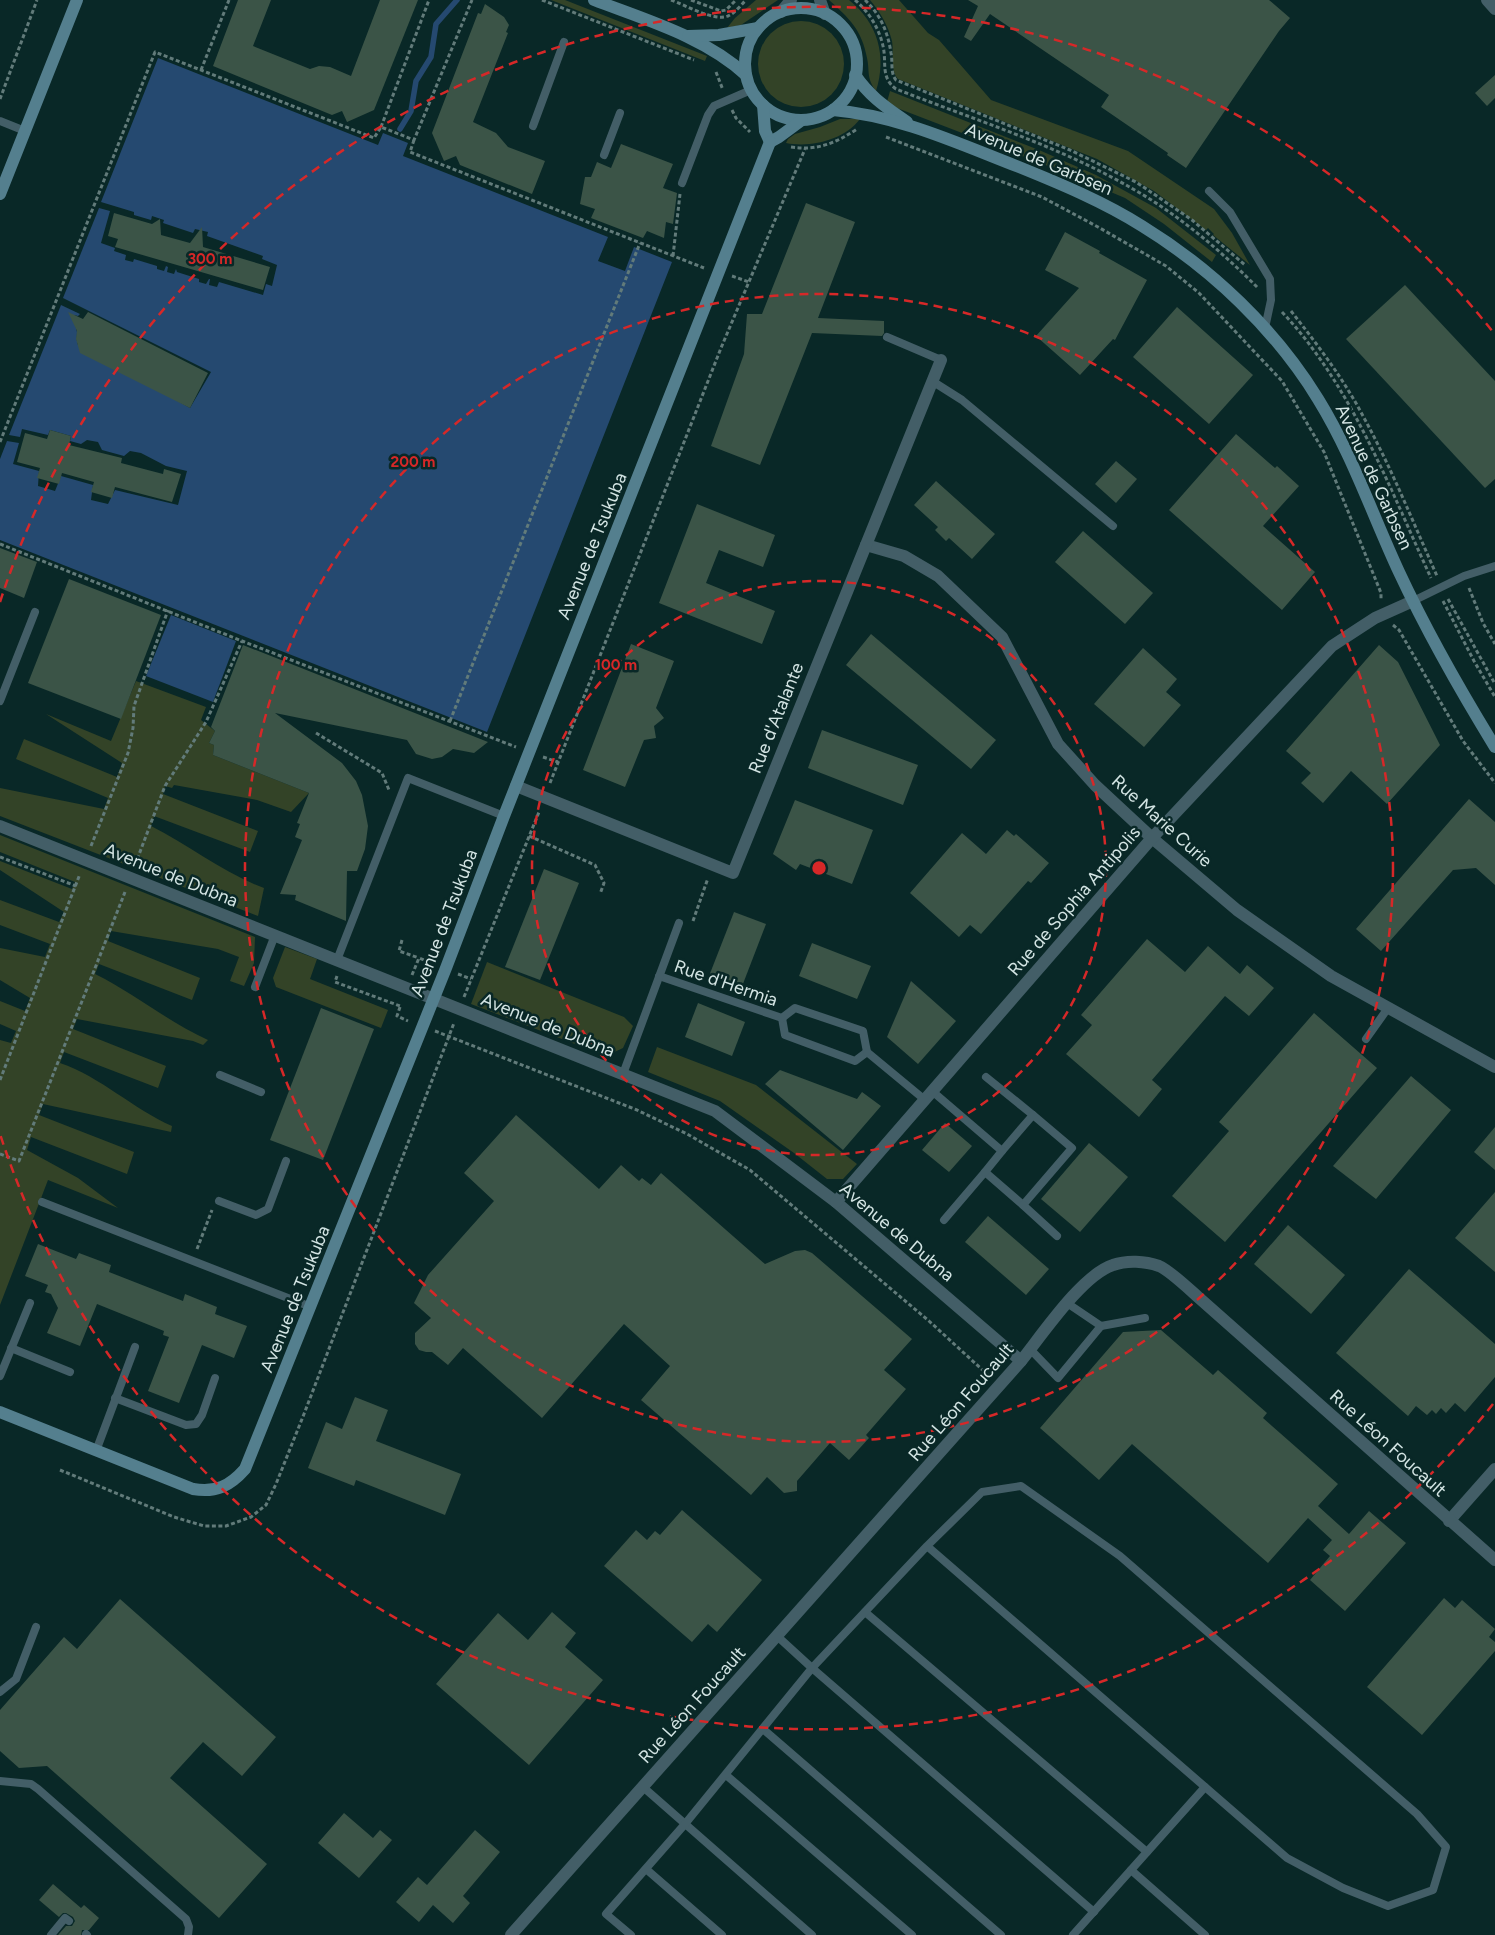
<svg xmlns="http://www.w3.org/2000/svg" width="1495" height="1935" font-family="Figtree,sans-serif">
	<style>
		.green { fill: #334327 }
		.water { fill: #254970 }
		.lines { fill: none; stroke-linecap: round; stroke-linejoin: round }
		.stream { stroke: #254970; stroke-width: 5.5 }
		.building { fill: #3b5447 }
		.path { stroke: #627b7a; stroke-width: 3; stroke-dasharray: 4 2.5; stroke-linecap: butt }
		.lane { stroke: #435e67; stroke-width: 8 }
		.street { stroke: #435e67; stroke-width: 12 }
		.secondary { stroke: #547f8e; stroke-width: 12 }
		.ring { fill: none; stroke: #d62828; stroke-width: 2.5; stroke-dasharray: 9 6 }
		.labels { text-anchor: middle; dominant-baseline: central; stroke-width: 5; stroke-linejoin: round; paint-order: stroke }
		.street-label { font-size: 18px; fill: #d4e5e4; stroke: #092827 }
		.centre { fill: #d62828; stroke: #092827; stroke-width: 2.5 }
		.ring-label { font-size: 15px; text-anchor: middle; font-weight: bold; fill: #d62828; stroke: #092827; stroke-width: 5; stroke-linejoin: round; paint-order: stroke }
	</style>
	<rect width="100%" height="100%" fill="#092827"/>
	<g class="green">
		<path d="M551 0H565L707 56 705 61Z"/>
		<path d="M756 0H778L741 25 727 28 735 18Z"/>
		<path d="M829 0H849C878 23 887 56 876 91 866 77 870 72 867 58 862 30 849 18 829 0Z"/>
		<path d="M870 0H899L928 33 939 40 991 100 1128 151 1214 209 1232 233 1250 265 1213 235 1214 234 1208 228 1206 230 1154 191 1097 159 898 79C890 71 894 52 892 41 888 25 880 12 870 0Z"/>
		<circle cx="801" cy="64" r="43"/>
		<path d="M890 91 1039 150 1096 175 1156 208 1216 255 1212 262 1164 224 1125 198 1056 169 897 108 887 102Z"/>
		<path d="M840 119H860C844 140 811 148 786 143L788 139 795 134 820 127Z"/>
		<path d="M136 681 206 707 201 720 215 731 209 743 214 745 213 755 309 793 291 812 257 800 174 785 172 788 165 786 163 794 258 831 250 852 154 816 151 826C189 845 223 873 264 888L258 916 0 816V788L104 809 108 798 16 759 24 739 117 777 122 763 46 714 111 741Z"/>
		<path d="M0 835 255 937 254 963 244 986 230 981 239 957 218 949 111 931 108 941 200 978 192 1000 99 964 95 974C134 993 168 1022 208 1040L203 1045 193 1041 77 1019 73 1029 166 1066 158 1088 64 1052 60 1063C101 1077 133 1109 172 1126L171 1132 43 1104 39 1115 134 1152 127 1174 31 1137 27 1150 78 1178 118 1208 48 1180 0 1305V1040L11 1043 16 1031 0 1024V1001L25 1011 30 998 0 980V948L45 957 50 944 0 925V900L59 922 64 912 0 870V861L72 889 75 882 0 852Z"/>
		<path d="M285 947 317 959 310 979 388 1010 381 1028 276 987 273 978Z"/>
		<path d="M487 962 624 1017 633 1026 623 1048 606 1056 471 1004Z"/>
		<path d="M657 1047 756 1085 857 1164 843 1179H827L794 1153 720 1101 648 1072Z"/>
	</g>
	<g class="water">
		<path d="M158 58 378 145 383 133 408 143 403 156 608 237 598 261 625 271 634 247 672 262 487 732 0 540V459L7 441 19 443 13 464 39 471 38 486 55 491 61 476 93 485 91 500 108 504 115 490 178 505 187 471 166 466 141 453 130 451 124 456 102 450 98 442 87 440 81 444 70 441 71 436 50 430 48 435 22 429 20 437 9 435 61 305 80 314 78 316 74 315C73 322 76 325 77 332 77 337 76 340 78 345L190 408 211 372 63 298 99 208 110 211 101 243 115 248 114 251 126 255 125 260 133 262 134 259 157 266V269L164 271 166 266 168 267 167 272 174 274 176 269 177 272 199 279V282L206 284 209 279H210L209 285 217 287 219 282 263 295 266 284 272 286 277 265 262 259 263 256 207 236 208 232 195 229 193 233 163 223 164 220 152 216 151 220 134 215V212L101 202Z"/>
		<path d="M171 615 236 641 213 702 146 676Z"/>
	</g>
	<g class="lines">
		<path class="stream" d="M400 129 411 111 416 81 431 57 436 24 457 0"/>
	</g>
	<g class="building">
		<path d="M238 0H271L253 46 310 69 319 66 330 67 351 76 380 0H418L374 110 347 122 342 111 332 115 213 66Z"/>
		<path d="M968 0H1269L1290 18 1279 31 1186 168 1167 155 1168 153 1101 107 1109 95 990 14 971 41 964 37 978 6Z"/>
		<path d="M485 4 504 17 509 25 506 32 508 33 473 122 496 133 508 147 545 161 532 194 460 165 456 156 444 161 432 133 478 13 481 14Z"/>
		<path d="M1495 75V98L1487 106 1475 93Z"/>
		<path d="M621 144 673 164 663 188 677 193 673 224 666 222 664 238 647 231 643 238 591 218 595 209 580 204 585 177H591L597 162 611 168Z"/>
		<path d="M806 203 855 222 818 318 884 321V333L882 336 812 333 760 465 711 446 744 354 747 314H762Z"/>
		<path d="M114 213 152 224 160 219 161 235 190 243 202 227 203 247 270 267 263 290 115 247 118 239 108 236Z"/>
		<path d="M1065 232 1100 251 1099 253 1147 280 1115 340 1113 339 1080 375 1036 336 1079 288 1045 270Z"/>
		<path d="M1405 285 1495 381V479L1485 488 1346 339Z"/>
		<path d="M1177 307 1253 375 1209 424 1133 357Z"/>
		<path d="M68 312 83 319 88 312 208 373 190 408 80 353 76 339 77 331Z"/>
		<path d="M50 430 71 436 69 445 122 458 121 463 163 474 164 469 181 474 172 502 115 487 112 498 91 492 94 482 62 473 59 484 37 478 40 468 17 462 25 433 47 439Z"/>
		<path d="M1236 434 1275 468 1277 466 1299 486 1263 526 1315 572 1282 610 1169 510Z"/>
		<path d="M1116 461 1137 479 1116 503 1095 484Z"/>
		<path d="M936 481 995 534 972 559 949 538 946 541 935 530 938 527 914 505Z"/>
		<path d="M697 504 775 535 763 567 719 550 706 583 775 611 762 644 659 603Z"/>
		<path d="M1083 531 1153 593 1125 624 1055 562Z"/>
		<path d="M0 548 37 562 24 598 0 588Z"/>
		<path d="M69 579 161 615 121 719 28 683Z"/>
		<path d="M871 634 996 740 971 769 846 665Z"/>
		<path d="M631 644 674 661 656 708 664 718 654 726 656 738 644 740 625 787 583 770Z"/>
		<path d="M243 645 488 742 474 753 453 749 442 757 432 759 416 754 407 740 275 713 342 763 356 781 362 795 368 826 365 849 357 871H347L346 921 295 900 296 895 280 894 302 840 295 837 300 824 297 823 309 793 213 755 214 745 209 743 215 731 211 727Z"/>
		<path d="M1379 645 1398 662 1440 745 1387 804 1351 771 1323 803 1301 783 1311 773 1286 751Z"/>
		<path d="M1143 648 1177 679 1166 692 1181 705 1144 747 1094 704Z"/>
		<path d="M822 730 918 765 903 805 808 768Z"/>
		<path d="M1469 799 1495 822V885L1476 868 1453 870 1381 951 1356 929Z"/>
		<path d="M795 800 873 830 852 884 800 864 796 870 773 854Z"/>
		<path d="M1007 830 1014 836 1016 834 1049 863 1031 883 1028 881 981 934 970 925 959 937 910 893 962 833 986 854Z"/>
		<path d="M544 869 579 883 540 980 505 967Z"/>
		<path d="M734 912 766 924 741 989 709 976Z"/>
		<path d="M1147 939 1185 972 1208 946 1240 974 1247 965 1274 988 1249 1016 1225 996 1152 1080 1162 1089 1139 1117 1066 1054 1092 1025 1081 1015Z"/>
		<path d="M812 943 871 966 857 999 799 976Z"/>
		<path d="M911 981 956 1021 918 1064 887 1037Z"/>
		<path d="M698 1003 745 1022 732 1056 685 1037Z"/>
		<path d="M321 1008 374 1029 323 1160 270 1140Z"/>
		<path d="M1314 1013 1377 1068 1225 1242 1172 1196 1229 1131 1219 1122Z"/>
		<path d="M780 1070 857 1099 862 1092 881 1106 843 1150 765 1084Z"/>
		<path d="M1411 1076 1451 1110 1376 1199 1333 1166Z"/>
		<path d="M516 1115 599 1189 621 1165 639 1181 642 1178 651 1185 661 1173 765 1264 795 1251 805 1250 812 1253 912 1339 884 1370 906 1389 866 1435 869 1438 849 1460 830 1443 797 1481V1491L784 1493 767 1477 751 1495 641 1400 670 1366 624 1324 542 1418 463 1348 448 1365 432 1352H426L419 1350 415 1344V1333L431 1318 414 1303 428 1275 494 1201 464 1173Z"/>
		<path d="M945 1123 972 1146 949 1172 922 1150Z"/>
		<path d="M1495 1127V1170L1474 1152Z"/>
		<path d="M1089 1143 1128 1177 1080 1232 1041 1199Z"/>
		<path d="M1495 1192V1272L1455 1238Z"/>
		<path d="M988 1216 1049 1269 1026 1295 965 1242Z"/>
		<path d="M1288 1225 1345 1275 1311 1314 1254 1264Z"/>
		<path d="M38 1244 76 1259 79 1253 111 1265 109 1272 183 1301 185 1294 217 1307 215 1314 247 1326 234 1358 202 1345 179 1403 148 1391 169 1337 163 1335 164 1331 97 1304 80 1346 47 1333 58 1308 51 1294 45 1292 48 1285 25 1276Z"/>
		<path d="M1409 1269 1495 1344V1377L1465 1412 1455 1403 1446 1413 1441 1408 1436 1414 1432 1410 1427 1415 1416 1406 1408 1416 1336 1353Z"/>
		<path d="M1161 1330 1213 1375 1218 1370 1267 1413 1263 1418 1338 1484 1318 1506 1349 1534 1369 1511 1406 1543 1345 1611 1310 1580 1330 1556 1323 1550 1332 1540 1308 1518 1268 1563 1132 1444 1099 1480 1040 1428 1123 1332Z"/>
		<path d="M355 1397 388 1410 376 1441 461 1474 445 1515 356 1480 354 1486 308 1468 326 1422 342 1429Z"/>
		<path d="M682 1510 762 1580 717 1632 708 1624 692 1642 604 1566 636 1530 647 1540 655 1531 660 1535Z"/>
		<path d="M1444 1598 1455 1608 1462 1600 1495 1629 1489 1637 1495 1642V1651L1422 1735 1367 1687Z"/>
		<path d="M120 1599 276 1737 242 1776 203 1742 170 1778 267 1864 219 1918 47 1766 19 1768 0 1751V1710L64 1637 77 1649Z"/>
		<path d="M552 1612 576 1633 565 1647 603 1680 529 1765 436 1684 498 1613 528 1640Z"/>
		<path d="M344 1813 373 1838 380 1830 392 1840 359 1878 318 1843Z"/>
		<path d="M475 1830 500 1852 463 1896 470 1903 453 1923 433 1905 419 1922 396 1902 418 1877 427 1885Z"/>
		<path d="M53 1884 81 1908 84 1905 99 1918 89 1930H82L81 1935H58L66 1926H72L75 1921 73 1917 66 1913H63L59 1917 39 1900Z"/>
	</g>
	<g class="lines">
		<g class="path">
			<path d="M542 0 694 60"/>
			<path d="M671 0C685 5 715 22 728 16 735 13 741 5 746 0"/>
			<path d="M691 0 721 11 726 10 736 0"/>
			<path d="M855 0C869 12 879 28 883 46 887 63 880 77 896 89 975 120 1059 146 1133 189 1179 215 1221 251 1258 288"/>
			<path d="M865 0C881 15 888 33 891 53 893 62 890 73 896 80L1070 150 1136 182 1192 220 1245 265"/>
			<path d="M201 70 229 0"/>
			<path d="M716 72 723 90"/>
			<path d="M0 99 37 0"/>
			<path d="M732 110 736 118 750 132"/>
			<path d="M381 127 429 0"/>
			<path d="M886 137 1042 197 1098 227 1166 266 1199 293 1282 381 1324 452 1381 593V599"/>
			<path d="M414 140 410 152 704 268"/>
			<path d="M791 147C817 151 836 143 857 129"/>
			<path d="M673 256 680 194"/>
			<path d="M732 276 749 282"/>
			<path d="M1291 311C1317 344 1343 378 1363 416 1391 467 1413 522 1437 576"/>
			<path d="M1282 312C1352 386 1389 487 1431 578"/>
			<path d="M0 442 155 52 374 138 381 127 414 140 472 0"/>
			<path d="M0 544 242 641 516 747"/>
			<path d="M1469 588 1483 623 1495 644"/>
			<path d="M1448 599 1495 684"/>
			<path d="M1443 601 1474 661 1495 697"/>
			<path d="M1393 625 1399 630 1463 741 1495 783"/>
			<path d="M450 721 640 243"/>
			<path d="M316 733 382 773 389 790"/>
			<path d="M543 757 558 762"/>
			<path d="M550 783 721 348 805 149"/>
			<path d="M529 836 595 865 604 883 600 894"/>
			<path d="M91 846 128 753 133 728 134 706 168 610"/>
			<path d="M0 857 76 886"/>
			<path d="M135 865 165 786 206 722 242 641"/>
			<path d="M693 921 708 878"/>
			<path d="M402 940 399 951 419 958"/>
			<path d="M458 974 471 979"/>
			<path d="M412 975 419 958 431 963"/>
			<path d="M337 976 335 982 400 1006"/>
			<path d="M464 997 539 812"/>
			<path d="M400 1007 397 1016 408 1021"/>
			<path d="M435 1031 637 1110 687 1134 750 1170 929 1321 988 1375"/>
			<path d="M0 1080 80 874"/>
			<path d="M0 1154 19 1161 125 892"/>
			<path d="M197 1249 212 1210"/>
			<path d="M60 1470 174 1517 204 1526H226L251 1517 266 1505 276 1484 304 1414 454 1023"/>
		</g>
		<g class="lane">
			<path d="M0 121 25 131"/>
			<path d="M533 126 564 42"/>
			<path d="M604 155 620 113"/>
			<path d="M682 183 708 115 714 106 751 90"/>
			<path d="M1209 191 1230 212 1270 279 1271 300 1265 328"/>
			<path d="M887 337 941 360"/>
			<path d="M932 381 962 400 1113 526"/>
			<path d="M1413 601 1464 576 1495 566"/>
			<path d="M0 701 35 612"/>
			<path d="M337 960 408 778 504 816"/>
			<path d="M659 976 782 1018 785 1035 855 1061 867 1052 925 1100"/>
			<path d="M255 987 275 935"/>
			<path d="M782 1018 795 1008 863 1031 867 1052"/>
			<path d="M1366 1039 1388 1008"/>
			<path d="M623 1074 679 923"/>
			<path d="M220 1075 261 1092"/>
			<path d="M986 1077 1033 1115"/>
			<path d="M932 1091 1002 1151 1033 1115 1072 1148 1023 1205 985 1172 944 1220"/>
			<path d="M985 1172 1002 1151"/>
			<path d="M219 1201 256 1215 268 1209 286 1161"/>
			<path d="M42 1202 311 1307"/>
			<path d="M1023 1205 1057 1236"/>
			<path d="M1067 1303 1101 1326 1145 1318"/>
			<path d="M11 1348 70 1372"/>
			<path d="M1030 1349 1058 1378 1101 1326"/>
			<path d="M0 1376 30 1303"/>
			<path d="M115 1398 186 1425 196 1424 202 1415 215 1378"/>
			<path d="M96 1451 135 1347"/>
			<path d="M865 1612 1147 1852"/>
			<path d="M777 1636 812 1668 927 1546 982 1492 1021 1486 1120 1556 1417 1814 1446 1847 1433 1890 1388 1906 1343 1888 1287 1858 927 1546"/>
			<path d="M0 1692 16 1679 36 1627"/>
			<path d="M763 1729 1001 1935"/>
			<path d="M726 1775 912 1935"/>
			<path d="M0 1781 31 1784 38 1789 186 1919 189 1927 188 1935"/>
			<path d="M643 1787 812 1935"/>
			<path d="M646 1869 722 1935"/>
			<path d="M1131 1870 1205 1935"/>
			<path d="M86 1934 87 1935"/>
			<path d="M51 1935 65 1918 69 1921"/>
			<path d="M631 1935 606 1914 685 1824 812 1668 1094 1912"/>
			<path d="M1073 1935 1205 1787"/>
		</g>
		<g class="street">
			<path d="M820 0 825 14"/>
			<path d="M1487 0 1495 9"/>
			<path d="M781 12 791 0"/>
			<path d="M866 545 904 556 938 576 1002 637 1058 744 1095 785 1152 838 1237 910 1331 976 1495 1067"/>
			<path d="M516 786 733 873 941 360"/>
			<path d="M0 826 715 1111 836 1202 1021 1361"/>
			<path d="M836 1202 1152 838 1332 646 1375 618 1413 601"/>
			<path d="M1449 1521 1495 1469"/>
			<path d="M511 1935 1021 1361C1042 1335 1082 1275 1113 1265 1127 1260 1145 1261 1159 1266 1169 1270 1189 1289 1198 1297L1495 1560"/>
		</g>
		<g class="secondary">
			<path d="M594 0C646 20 705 37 746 75"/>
			<circle cx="801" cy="64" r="56"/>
			<path d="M688 36 719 35 758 28"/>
			<path d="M855 75C870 97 886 107 907 122"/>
			<path d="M763 105 765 131 770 142"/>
			<path d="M833 110C900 116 957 143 1019 167 1061 184 1104 202 1142 226 1212 269 1275 329 1318 399 1352 454 1372 514 1399 572 1427 632 1460 690 1495 747"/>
			<path d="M770 142 779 137 802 120"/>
			<path d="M0 194 77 0"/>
			<path d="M0 1412 193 1489C216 1493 230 1486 245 1469L446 968 504 816 770 142"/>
		</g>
	</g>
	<g class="ring">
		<circle cx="819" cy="868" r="287"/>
		<circle cx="819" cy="868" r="574"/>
		<path d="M1493 1404A861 861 0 0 1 0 1134M0 602A861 861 0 0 1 1493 332"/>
	</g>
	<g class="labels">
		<g class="street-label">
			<text transform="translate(1039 159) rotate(23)">Avenue de Garbsen</text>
			<text transform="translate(1374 477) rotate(65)">Avenue de Garbsen</text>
			<text transform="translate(592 546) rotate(-68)">Avenue de Tsukuba</text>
			<text transform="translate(776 718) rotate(-68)">Rue d'Atalante</text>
			<text transform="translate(1162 821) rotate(42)">Rue Marie Curie</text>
			<text transform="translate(171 875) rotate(22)">Avenue de Dubna</text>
			<text transform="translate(1074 901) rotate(-49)">Rue de Sophia Antipolis</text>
			<text transform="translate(444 923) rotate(-69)">Avenue de Tsukuba</text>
			<text transform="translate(726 983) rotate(19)">Rue d'Hermia</text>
			<text transform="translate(548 1025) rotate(22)">Avenue de Dubna</text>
			<text transform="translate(897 1232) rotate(40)">Avenue de Dubna</text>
			<text transform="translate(295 1299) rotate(-68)">Avenue de Tsukuba</text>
			<text transform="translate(961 1402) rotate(-49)">Rue Léon Foucault</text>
			<text transform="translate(1388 1443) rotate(42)">Rue Léon Foucault</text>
			<text transform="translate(692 1705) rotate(-48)">Rue Léon Foucault</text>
		</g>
	</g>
	<circle cx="819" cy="868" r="8" class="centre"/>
	<g class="ring-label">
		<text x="210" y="264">300 m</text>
		<text x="413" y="467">200 m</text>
		<text x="616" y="670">100 m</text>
	</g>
</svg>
